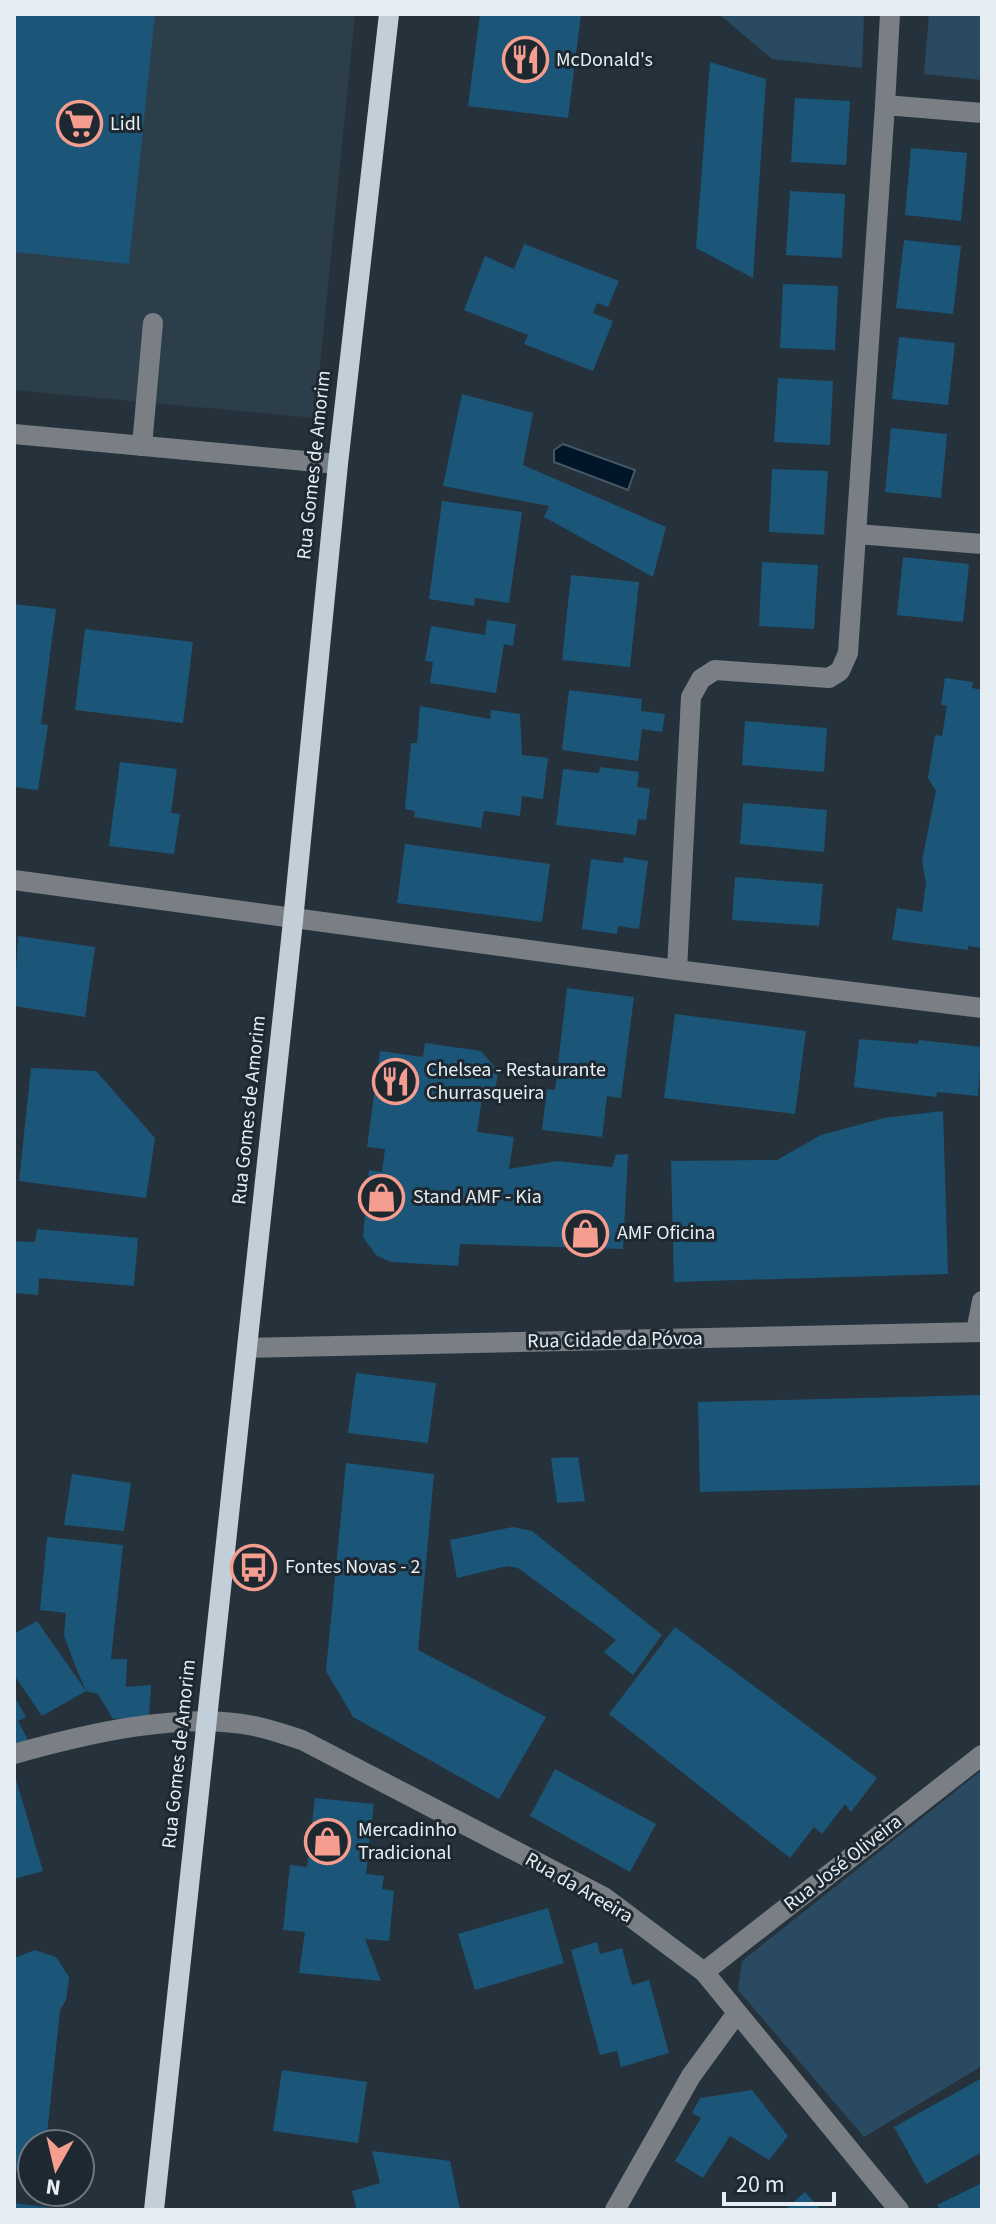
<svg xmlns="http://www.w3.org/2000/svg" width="996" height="2224" font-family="'Source Sans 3',sans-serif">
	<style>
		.built { fill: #2c3e49 }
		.green { fill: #294a61 }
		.water { fill: #001628; stroke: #455765; stroke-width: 2 }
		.building { fill: #1b5578 }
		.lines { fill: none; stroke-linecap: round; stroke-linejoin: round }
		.minor { stroke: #797f84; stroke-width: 20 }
		.major { stroke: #c2cfd8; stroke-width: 20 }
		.labels { text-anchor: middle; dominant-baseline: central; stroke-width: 6; stroke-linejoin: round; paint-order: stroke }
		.poi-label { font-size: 20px; fill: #e6eef4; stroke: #1d2830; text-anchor: start }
		.street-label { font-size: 20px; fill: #e6eef4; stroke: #1d2830 }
	</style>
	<rect width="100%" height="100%" fill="#26323b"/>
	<path class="built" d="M14 14H355L315 418 14 390Z"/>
	<g class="green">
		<path d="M719 14H864L862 68 772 59Z"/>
		<path d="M929 14H982V80L924 74Z"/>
		<path d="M982 1770V2066L864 2137 738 1990 742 1961Z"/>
	</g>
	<path class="water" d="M563 444 635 470 628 490 554 462V450Z"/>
	<g class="building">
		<path d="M14 14H155L129 264 14 252Z"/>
		<path d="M480 14H581L568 118 468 106Z"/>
		<path d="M710 62 766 79 753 278 696 248Z"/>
		<path d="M795 98 850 101 846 165 791 162Z"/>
		<path d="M911 148 967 153 961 221 905 215Z"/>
		<path d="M790 191 845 194 842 258 786 255Z"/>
		<path d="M904 240 961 246 953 314 896 308Z"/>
		<path d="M524 244 619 281 608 307 597 303 593 313 613 321 593 371 524 344 528 335 464 310 485 256 514 269Z"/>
		<path d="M783 284 838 286 835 350 780 348Z"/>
		<path d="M899 337 955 343 948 405 892 399Z"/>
		<path d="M778 378 833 381 830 445 774 442Z"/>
		<path d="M462 394 533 413 523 465 666 527 653 577 544 517 549 506 443 486Z"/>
		<path d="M891 428 947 434 941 498 885 492Z"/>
		<path d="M772 469 828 471 824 535 769 532Z"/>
		<path d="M442 501 522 512 509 603 475 598 474 606 429 599Z"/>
		<path d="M903 557 969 564 963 622 897 615Z"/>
		<path d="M762 562 818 565 814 629 759 626Z"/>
		<path d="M571 575 639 582 630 667 562 660Z"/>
		<path d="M14 604 56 609 41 724 48 725 38 790 14 787Z"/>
		<path d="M487 620 516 624 513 646 504 644 496 693 430 683 433 662 425 661 431 626 485 635Z"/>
		<path d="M85 629 193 642 183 723 75 710Z"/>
		<path d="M945 678 973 682 972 688 982 690V948L968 946V950L892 940 897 908 922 912 926 883 922 861 936 791 928 778 935 735 942 736 947 706 941 705Z"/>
		<path d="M569 690 642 699 641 711 665 714 662 732 642 729 638 761 562 750Z"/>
		<path d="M420 706 490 719 491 710 520 714 522 755 548 758 543 799 522 796 520 816 484 811 481 828 414 817 415 811 405 809 411 743H417Z"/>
		<path d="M745 721 827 728 824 772 742 765Z"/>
		<path d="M120 762 177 769 171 813 180 814 174 854 109 846Z"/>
		<path d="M600 767 639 772 637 787 650 789 646 820 638 819 636 835 556 825 563 769 599 773Z"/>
		<path d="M743 803 827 810 824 852 740 844Z"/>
		<path d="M405 844 550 864 542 922 397 903Z"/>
		<path d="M624 857 648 861 639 929 618 926 617 934 582 929 591 859 623 863Z"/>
		<path d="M735 877 823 884 819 926 732 920Z"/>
		<path d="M18 936 95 947 85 1017 14 1006Z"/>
		<path d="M567 988 634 997 621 1098 607 1096 602 1137 542 1130 547 1089 555 1090Z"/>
		<path d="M675 1014 806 1031 795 1114 664 1098Z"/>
		<path d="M859 1039 918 1044 919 1040 982 1047 978 1096 937 1092 936 1097 854 1087Z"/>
		<path d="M425 1043 481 1051 498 1071 495 1093 483 1091 477 1132 514 1137 509 1169 557 1161 612 1167 616 1155 628 1154 623 1249 460 1244 458 1266 391 1262 376 1255 363 1237 369 1170 382 1172 385 1149 367 1147 380 1051 423 1057Z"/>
		<path d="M31 1068 96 1071 155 1138 146 1198 19 1181Z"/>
		<path d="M943 1111 948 1274 674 1282 671 1161 777 1160 821 1135 884 1118Z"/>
		<path d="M37 1229 138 1238 134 1286 39 1278 38 1295 14 1293V1241L35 1242Z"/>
		<path d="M356 1373 436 1383 428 1443 348 1433Z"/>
		<path d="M982 1395V1485L700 1492 698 1402Z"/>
		<path d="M578 1457 585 1501 557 1503 551 1458Z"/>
		<path d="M346 1463 434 1474 418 1650 546 1717 499 1799 353 1717 326 1671Z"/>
		<path d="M72 1474 131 1483 124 1531 64 1525Z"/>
		<path d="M513 1527 532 1531 662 1635 633 1675 604 1652 616 1640 518 1568 507 1566 457 1578 450 1540Z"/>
		<path d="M47 1537 123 1545 111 1659H127L126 1687 151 1685 149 1717 113 1719 98 1694 86 1691 74 1663 64 1635 66 1613 40 1610Z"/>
		<path d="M37 1621 86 1691 42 1716 14 1675V1634Z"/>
		<path d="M675 1627 877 1778 851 1812 845 1804 822 1834 814 1827 790 1858 609 1714Z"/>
		<path d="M14 1696 26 1717 18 1721 28 1740 14 1744Z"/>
		<path d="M555 1769 656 1824 630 1872 530 1816Z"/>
		<path d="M15 1776 43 1871 14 1879V1777Z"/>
		<path d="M315 1798 374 1804 366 1874 384 1876 382 1889 394 1891 389 1941 365 1939 381 1981 299 1973 305 1932 283 1930 290 1865 307 1867Z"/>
		<path d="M548 1908 564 1963 475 1990 458 1934Z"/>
		<path d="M597 1942 600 1954 622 1948 632 1985 649 1980 669 2053 621 2067 617 2051 600 2055 571 1950Z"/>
		<path d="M35 1950 56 1957 69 1977 66 2000 60 2010 46 2144H32L30 2172 14 2170V1958Z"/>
		<path d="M282 2070 367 2082 358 2143 273 2131Z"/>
		<path d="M982 2078V2152L926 2184 894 2127Z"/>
		<path d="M752 2090 788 2136 769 2160 730 2136 703 2178 675 2161 701 2118 692 2113 700 2098Z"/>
		<path d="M372 2151 450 2161 460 2210H357L352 2191 380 2183Z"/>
		<path d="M982 2183V2210H940L937 2205Z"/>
		<path d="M805 2192 821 2210H784Z"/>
		<path d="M14 2203 53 2208V2210H14Z"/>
	</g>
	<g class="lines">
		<g class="minor">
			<path d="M885 105 890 14"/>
			<path d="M14 434 338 464"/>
			<path d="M142 446 153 323"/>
			<path d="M857 534 982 544"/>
			<path d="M14 880 677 970 691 697 701 679 715 670 829 678 840 671 848 653 885 105 982 113"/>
			<path d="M677 970 982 1008"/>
			<path d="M976 1332 982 1301"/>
			<path d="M248 1348 982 1332"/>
			<path d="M14 1754C85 1734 181 1711 254 1726 270 1729 286 1735 302 1740L604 1897 704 1972 899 2210"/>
			<path d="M704 1972 982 1755"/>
			<path d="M615 2210 691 2076 737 2013"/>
		</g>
		<path class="major" d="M154 2210 293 921 338 464 389 14"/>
	</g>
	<defs>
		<symbol id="restaurant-ring" viewBox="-11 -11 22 22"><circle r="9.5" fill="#1d2830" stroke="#f59d8f" stroke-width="1.5"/><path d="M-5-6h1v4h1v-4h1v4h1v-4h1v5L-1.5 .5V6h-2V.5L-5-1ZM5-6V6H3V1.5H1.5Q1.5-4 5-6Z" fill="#f59d8f"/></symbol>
		<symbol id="supermarket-ring" viewBox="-11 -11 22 22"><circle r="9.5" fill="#1d2830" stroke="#f59d8f" stroke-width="1.5"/><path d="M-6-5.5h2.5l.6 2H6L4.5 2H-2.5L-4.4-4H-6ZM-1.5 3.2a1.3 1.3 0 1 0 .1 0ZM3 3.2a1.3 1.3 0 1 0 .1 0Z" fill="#f59d8f"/></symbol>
		<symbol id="shop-ring" viewBox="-11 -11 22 22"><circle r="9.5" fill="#1d2830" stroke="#f59d8f" stroke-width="1.5"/><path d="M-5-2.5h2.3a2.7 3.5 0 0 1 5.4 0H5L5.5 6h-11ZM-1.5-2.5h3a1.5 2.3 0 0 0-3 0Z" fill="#f59d8f"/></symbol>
		<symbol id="bus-ring" viewBox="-11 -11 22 22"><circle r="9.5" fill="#1d2830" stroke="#f59d8f" stroke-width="1.5"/><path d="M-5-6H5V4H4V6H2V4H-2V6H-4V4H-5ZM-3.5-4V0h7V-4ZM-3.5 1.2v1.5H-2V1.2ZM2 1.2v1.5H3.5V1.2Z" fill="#f59d8f"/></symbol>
	</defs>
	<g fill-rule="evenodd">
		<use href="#restaurant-ring" x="500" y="34" width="51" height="51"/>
		<use href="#supermarket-ring" x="54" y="98" width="51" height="51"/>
		<use href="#restaurant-ring" x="370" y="1056" width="51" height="51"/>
		<use href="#shop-ring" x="356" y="1172" width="51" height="51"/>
		<use href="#shop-ring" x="560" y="1208" width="51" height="51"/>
		<use href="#bus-ring" x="228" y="1542" width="51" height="51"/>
		<use href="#shop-ring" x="302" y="1816" width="51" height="51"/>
	</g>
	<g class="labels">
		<g class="poi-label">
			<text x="556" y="60">McDonald's</text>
			<text x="110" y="124">Lidl</text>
			<text x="426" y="1070">Chelsea - Restaurante<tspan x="426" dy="23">Churrasqueira</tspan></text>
			<text x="413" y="1197">Stand AMF - Kia</text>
			<text x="617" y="1233">AMF Oficina</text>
			<text x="285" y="1567">Fontes Novas - 2</text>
			<text x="358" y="1830">Mercadinho<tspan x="358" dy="23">Tradicional</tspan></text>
		</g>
		<g class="street-label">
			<text transform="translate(314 465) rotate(-84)">Rua Gomes de Amorim</text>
			<text transform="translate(249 1110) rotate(-84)">Rua Gomes de Amorim</text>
			<text transform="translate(615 1340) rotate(-1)">Rua Cidade da Póvoa</text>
			<text transform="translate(179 1754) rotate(-84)">Rua Gomes de Amorim</text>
			<text transform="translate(843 1863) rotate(-38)">Rua José Oliveira</text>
			<text transform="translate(579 1888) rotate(30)">Rua da Areeira</text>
		</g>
	</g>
	<rect width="996" height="2224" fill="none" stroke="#e6eef4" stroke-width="32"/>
	<g transform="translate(56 2168) rotate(188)"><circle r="38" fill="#1d2830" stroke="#6d777e" stroke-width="2"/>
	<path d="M0-6L14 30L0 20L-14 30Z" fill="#f59d8f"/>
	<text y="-12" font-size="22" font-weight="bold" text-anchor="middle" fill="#e6eef4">N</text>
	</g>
	<path d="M724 2192v12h110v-12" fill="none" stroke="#e6eef4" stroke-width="4"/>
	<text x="736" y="2192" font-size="24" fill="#e6eef4" stroke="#1d2830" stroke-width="6" paint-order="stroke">20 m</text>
</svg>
